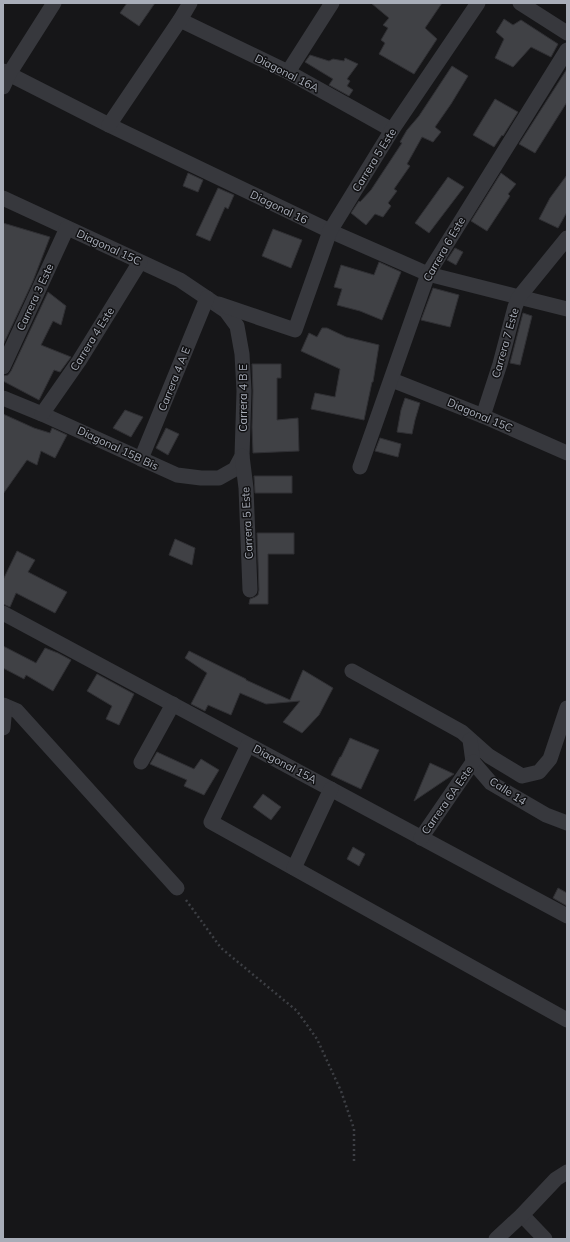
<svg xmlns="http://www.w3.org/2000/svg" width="570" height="1242" font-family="Mulish,sans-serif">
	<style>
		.building { fill: #404145; stroke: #303034 }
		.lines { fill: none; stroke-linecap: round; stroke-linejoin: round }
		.path { stroke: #3d3f44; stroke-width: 2.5; stroke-dasharray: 2 3; stroke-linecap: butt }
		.minor { stroke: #37383d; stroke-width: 15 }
		.labels { text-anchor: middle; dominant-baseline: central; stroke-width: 3; stroke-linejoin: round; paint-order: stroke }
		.street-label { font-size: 11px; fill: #a8adb8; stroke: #111113 }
	</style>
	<rect width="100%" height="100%" fill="#161618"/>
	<g class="building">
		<path d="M127 3H155L139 26 120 13Z"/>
		<path d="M371 3H442L425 28 437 39 414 74 379 54 385 43 381 40 388 28 383 25 389 18Z"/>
		<path d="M504 19 513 25 521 20 558 44 551 57 531 47 513 67 495 58 504 39 496 32Z"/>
		<path d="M310 55 329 61 333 59 344 61 345 58 358 64 347 79 350 81 347 86 353 90 349 96 329 85 333 79 305 62Z"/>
		<path d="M452 66 468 76 451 104 435 127 441 132 433 142 422 137 407 164 410 166 394 189 397 191 388 203 391 206 383 217 375 214 366 225 351 213 359 201 360 202 371 190 402 143 400 142 407 130 419 116Z"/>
		<path d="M567 69V102L535 153 519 144Z"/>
		<path d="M495 99 518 112 503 136 502 135 494 147 473 135Z"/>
		<path d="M188 173 203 180 198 192 183 186Z"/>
		<path d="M501 173 516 184 508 194 510 196 487 231 471 221Z"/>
		<path d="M567 175V212L558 228 539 219 550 198Z"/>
		<path d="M448 177 464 187 429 233 415 223Z"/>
		<path d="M218 188 234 195 228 209 225 207 210 241 196 235Z"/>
		<path d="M3 223 50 237 33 281 3 345Z"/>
		<path d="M273 229 302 240 291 268 262 256Z"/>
		<path d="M455 248 463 252 456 265 447 260Z"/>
		<path d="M379 262 401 272 382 320 360 311 337 305 342 289 334 287 341 265 374 275Z"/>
		<path d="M433 288 459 295 450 327 421 320Z"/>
		<path d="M48 292 66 306 61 325 53 321 41 345 71 357 60 372 54 370 39 400 3 381V376L8 375 11 371Z"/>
		<path d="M523 313 532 316 520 365 510 363Z"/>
		<path d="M322 328H327L346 337 379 345 373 382H372L364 420 311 409 315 393 335 397 340 369 301 351 309 333 317 337Z"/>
		<path d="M252 364H281V378H277V420L298 418 299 451 253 453 252 427 253 391Z"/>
		<path d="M405 398 420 403 415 420 412 434 397 432 401 410Z"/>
		<path d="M125 410 143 417 131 437 113 428Z"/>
		<path d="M3 414 34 428 50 433 52 428 67 435 55 458 41 451 37 465 27 460 3 494Z"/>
		<path d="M166 428 179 434 168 455 156 448Z"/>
		<path d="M380 438 401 444 398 457 375 451Z"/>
		<path d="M254 476H292V493H255Z"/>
		<path d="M257 533H294V554H268V604H249L250 599 255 597 258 595 259 590Z"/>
		<path d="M175 539 195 548 192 565 169 555Z"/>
		<path d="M17 551 35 560 28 572 67 592 55 613 16 593 10 607 3 604V580Z"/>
		<path d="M3 646 36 663 45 648 58 653 71 660 53 691 26 675 24 679 3 668Z"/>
		<path d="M189 651 246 679V680L290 700 303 670 333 688 319 715 302 733 283 722 300 701 266 704 240 693 231 715 208 705 205 711 191 704 207 673 185 658Z"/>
		<path d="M97 674 134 694 119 725 106 719 112 706 87 691Z"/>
		<path d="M350 738 379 750 361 789 331 775 340 757H341Z"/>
		<path d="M157 752 194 769 201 759 219 770 204 795 184 786 187 780 150 764Z"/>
		<path d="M430 763 454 774 414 801Z"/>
		<path d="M263 794 281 807 271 820 253 807Z"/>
		<path d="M353 847 365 854 359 866 347 859Z"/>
		<path d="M558 888 567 893V906L553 898Z"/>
	</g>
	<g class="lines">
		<path class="path" d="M186 900 221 948 297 1011 317 1039 341 1091 354 1129V1164"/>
		<g class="minor">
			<path d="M520 3 567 33"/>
			<path d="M180 20 288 72 392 130"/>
			<path d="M3 71 109 125 330 231 428 274 567 309"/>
			<path d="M288 72 332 3"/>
			<path d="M3 87 9 74 54 3"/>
			<path d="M109 125 180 20 190 3"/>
			<path d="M3 198 180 280 226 311 237 326 242 354 244 391 242 456 235 469 219 478H201L177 475 42 414 3 398"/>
			<path d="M219 304 295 330 330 231 392 130 478 3"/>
			<path d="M3 367 67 228"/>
			<path d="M392 380 483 416 567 453"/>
			<path d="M42 414 79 361 140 262"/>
			<path d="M483 416 500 364 515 307 519 297 567 238"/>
			<path d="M242 456 246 488 250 590"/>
			<path d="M141 459 207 298"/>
			<path d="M360 467 428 274 567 50"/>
			<path d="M3 613 567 916"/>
			<path d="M352 671 462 732 489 756 522 776 539 772 550 759 567 708"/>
			<path d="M3 705 17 711 177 888"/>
			<path d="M3 728 5 706"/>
			<path d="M470 740 473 762 491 783 546 815 567 823"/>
			<path d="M248 745 211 822 567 1020"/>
			<path d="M141 762 173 704"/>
			<path d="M421 838 473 762"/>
			<path d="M294 868 331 789"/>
			<path d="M522 1215 545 1239"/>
			<path d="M496 1239 522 1215 556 1179 567 1172"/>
		</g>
	</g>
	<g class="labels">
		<g class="street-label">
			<text transform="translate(287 73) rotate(27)">Diagonal 16A</text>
			<text transform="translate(374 160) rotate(-58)">Carrera 5 Este</text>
			<text transform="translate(279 207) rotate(26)">Diagonal 16</text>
			<text transform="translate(109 247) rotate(25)">Diagonal 15C</text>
			<text transform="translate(444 249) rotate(-60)">Carrera 6 Este</text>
			<text transform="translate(35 297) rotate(-65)">Carrera 3 Este</text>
			<text transform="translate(92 339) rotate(-58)">Carrera 4 Este</text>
			<text transform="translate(505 343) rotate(-74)">Carrera 7 Este</text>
			<text transform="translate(174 379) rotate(-68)">Carrera 4 A E</text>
			<text transform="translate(243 398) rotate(-90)">Carrera 4 B E</text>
			<text transform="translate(480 415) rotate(23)">Diagonal 15C</text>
			<text transform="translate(118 448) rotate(25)">Diagonal 15B Bis</text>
			<text transform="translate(247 523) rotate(-93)">Carrera 5 Este</text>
			<text transform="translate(285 764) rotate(28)">Diagonal 15A</text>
			<text transform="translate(508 791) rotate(33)">Calle 14</text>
			<text transform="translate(447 800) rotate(-55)">Carrera 6A Este</text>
		</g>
	</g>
	<rect width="570" height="1242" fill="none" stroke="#a8adb8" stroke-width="8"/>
</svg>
